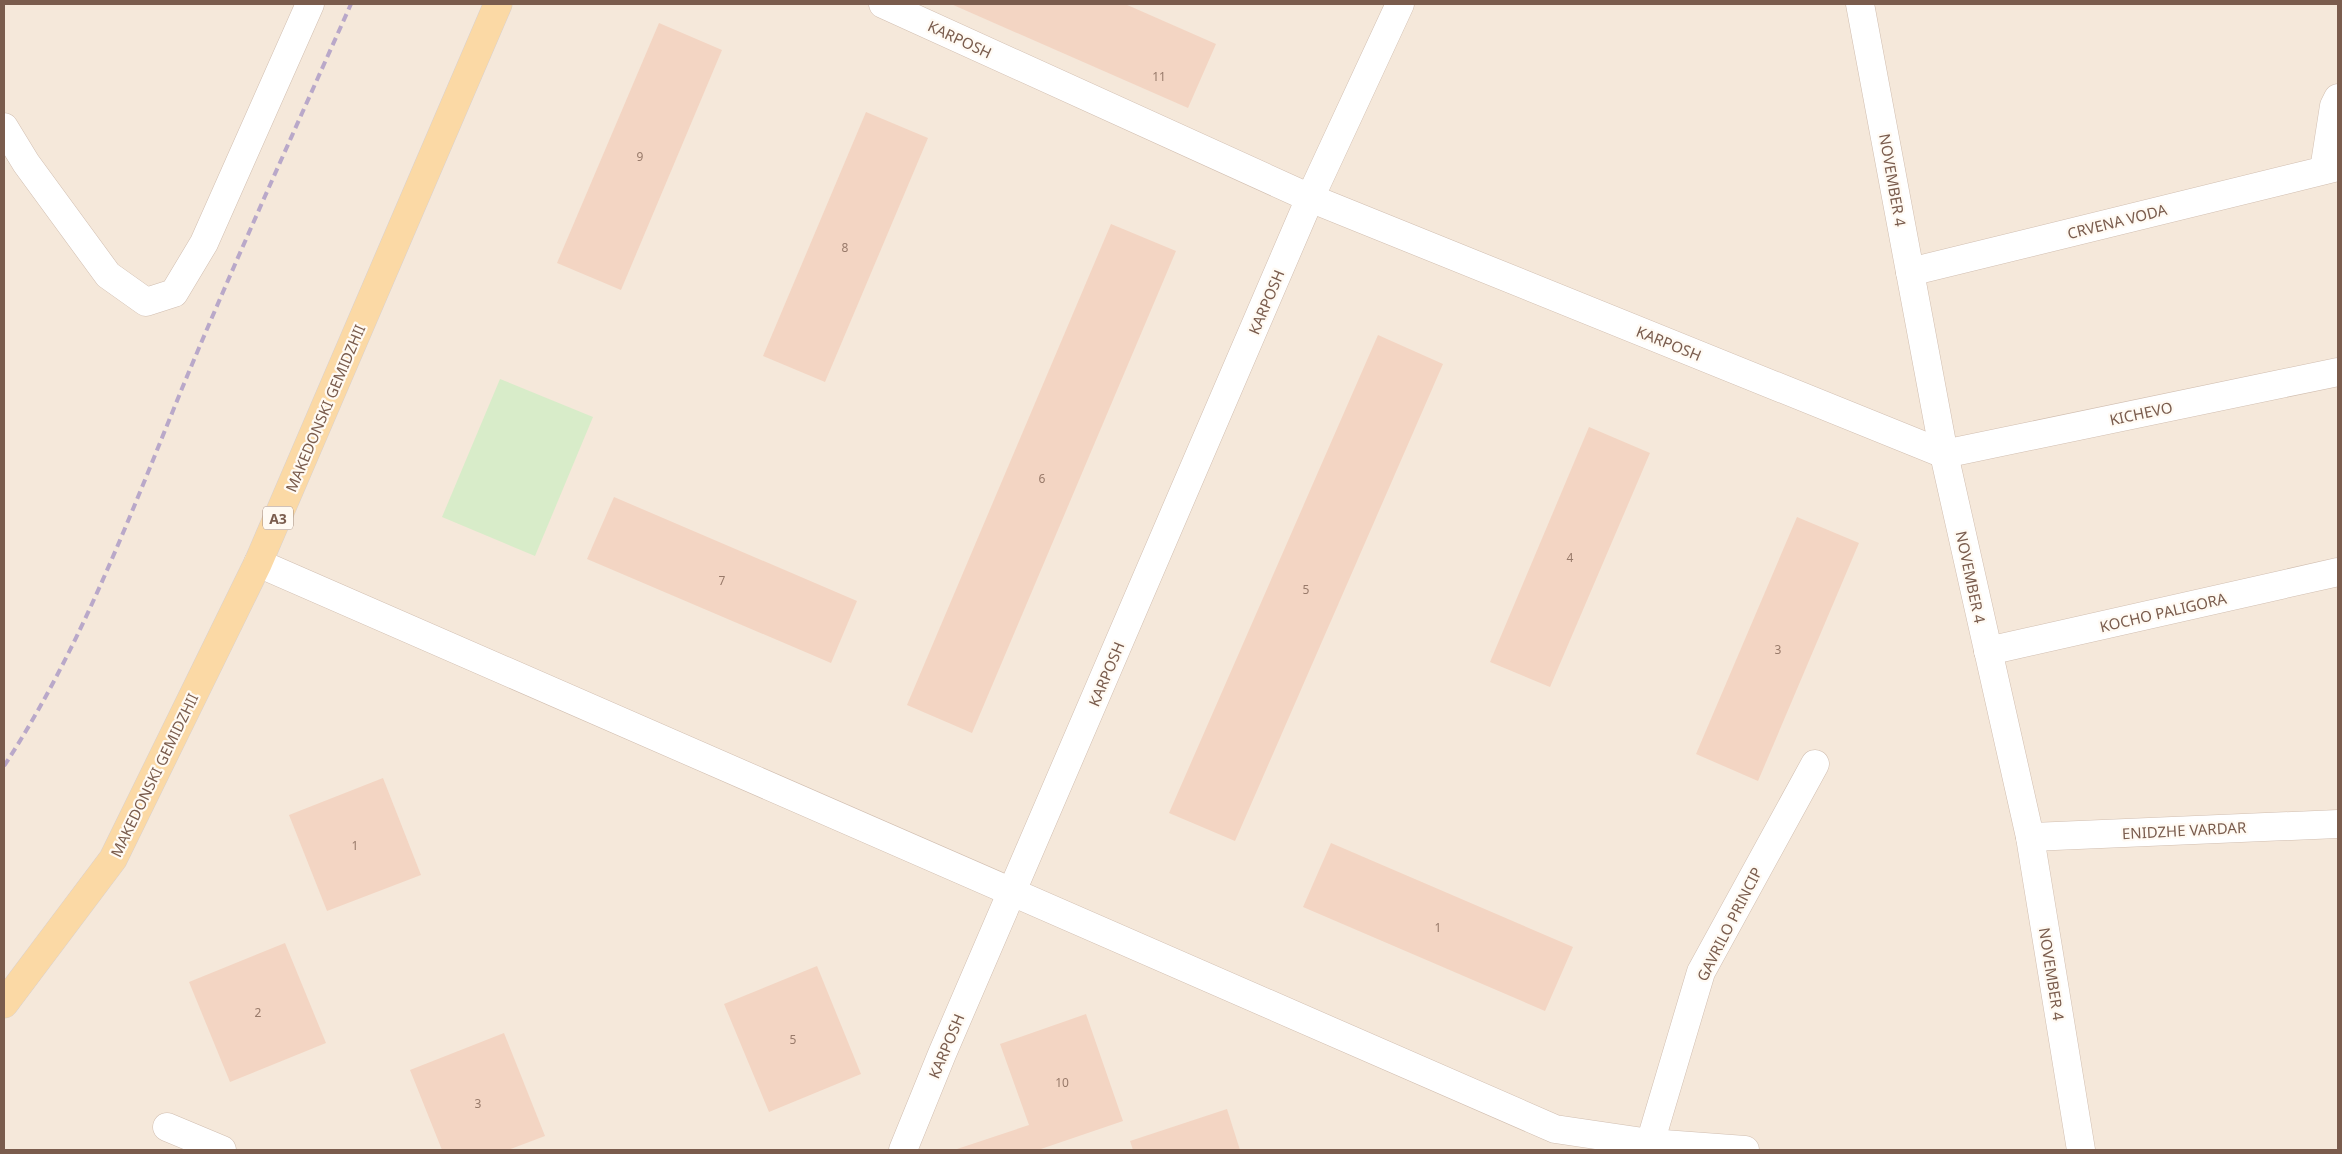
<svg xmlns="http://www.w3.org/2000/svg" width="2342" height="1154" font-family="'Noto Sans',sans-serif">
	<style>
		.residential { fill: #f5e8da }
		.green { fill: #d8ecc9 }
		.building { fill: #f3d5c3 }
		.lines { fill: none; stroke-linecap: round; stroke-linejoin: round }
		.minor-casing { stroke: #d1beb0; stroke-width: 29 }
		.major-casing { stroke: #dad1cd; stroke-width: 29 }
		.minor { stroke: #fff; stroke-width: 28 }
		.major { stroke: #fbd9a5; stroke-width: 28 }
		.rail { stroke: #b9a8c9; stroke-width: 4; stroke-dasharray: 8 5; stroke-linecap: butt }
		.labels { text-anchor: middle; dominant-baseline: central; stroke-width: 4.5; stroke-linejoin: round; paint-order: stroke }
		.number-label { font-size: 12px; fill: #987a6a }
		.shield { fill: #fffaf3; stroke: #a28b7f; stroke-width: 1 }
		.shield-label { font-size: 14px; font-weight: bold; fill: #7a5c4d }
		.street-label { font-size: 15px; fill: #7a5c4d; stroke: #fffaf3 }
	</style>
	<rect width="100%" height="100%" fill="#fdf6ec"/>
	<rect class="residential" x="4" y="4" width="2334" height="1146"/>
	<path class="green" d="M500 379 593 417 535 556 442 517Z"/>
	<g class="building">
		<path d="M951 4H1125L1216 44 1188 108Z"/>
		<path d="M659 23 722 50 621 290 557 263Z"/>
		<path d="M866 112 928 138 825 382 763 356Z"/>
		<path d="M1111 224 1176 251 972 733 907 705Z"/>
		<path d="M1378 335 1443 364 1235 841 1169 813Z"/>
		<path d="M1589 427 1650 453 1550 687 1490 662Z"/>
		<path d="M614 497 857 601 831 663 587 559Z"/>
		<path d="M1797 517 1859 543 1758 781 1696 754Z"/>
		<path d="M383 778 421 875 327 911 289 815Z"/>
		<path d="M1331 843 1573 947 1545 1011 1303 907Z"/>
		<path d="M285 943 326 1043 230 1082 189 982Z"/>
		<path d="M817 966 861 1074 769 1112 724 1004Z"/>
		<path d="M1086 1014 1123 1121 1038 1150H954L1029 1125 1000 1044Z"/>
		<path d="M504 1033 545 1136 508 1150H442L410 1070Z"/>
		<path d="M1227 1109 1240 1150H1133L1130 1141Z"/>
	</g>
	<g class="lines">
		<defs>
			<g id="minor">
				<path d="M883 4 1310 198 1944 454 2338 372"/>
				<path d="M1860 4 1944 454 2030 837 2081 1150"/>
				<path d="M4 127 26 163 108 275 146 302 174 293 204 243 310 4"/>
				<path d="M2324 170 2334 106 2338 98"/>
				<path d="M1910 272 2338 167"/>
				<path d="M258 563 1555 1129 1650 1143 1745 1150"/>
				<path d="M1988 651 2338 572"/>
				<path d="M2030 837 2338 824"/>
				<path d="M167 1127 222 1150"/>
				<path d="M903 1150 942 1054 1310 198 1400 4"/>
				<path d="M1648 1150 1701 972 1815 764"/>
			</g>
			<path id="major" d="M4 1004 113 859 258 563 498 4"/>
		</defs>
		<use href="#minor" class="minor-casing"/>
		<use href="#major" class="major-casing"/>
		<use href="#minor" class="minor"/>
		<use href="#major" class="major"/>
		<path class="rail" d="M4 766C83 646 133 507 188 374 240 250 296 127 351 4"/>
	</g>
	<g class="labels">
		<g class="number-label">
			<text x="1159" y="76">11</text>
			<text x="640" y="156">9</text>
			<text x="845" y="247">8</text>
			<text x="1042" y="478">6</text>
			<text x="1570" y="557">4</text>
			<text x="722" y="580">7</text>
			<text x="1306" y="589">5</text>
			<text x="1778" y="649">3</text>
			<text x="355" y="845">1</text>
			<text x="1438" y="927">1</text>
			<text x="258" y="1012">2</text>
			<text x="793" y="1039">5</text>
			<text x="1062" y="1082">10</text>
			<text x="478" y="1103">3</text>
		</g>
		<rect class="shield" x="263" y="506.5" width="30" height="23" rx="4"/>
		<g class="shield-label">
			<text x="278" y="518">A3</text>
		</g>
		<g class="street-label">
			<text transform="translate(960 39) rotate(25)">KARPOSH</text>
			<text transform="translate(1893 180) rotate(80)">NOVEMBER 4</text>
			<text transform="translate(2117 221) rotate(-14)">CRVENA VODA</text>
			<text transform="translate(1266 302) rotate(-67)">KARPOSH</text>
			<text transform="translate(1669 343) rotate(22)">KARPOSH</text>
			<text transform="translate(325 408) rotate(-67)">MAKEDONSKI GEMIDZHII</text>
			<text transform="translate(2141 413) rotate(-12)">KICHEVO</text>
			<text transform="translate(1971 577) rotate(78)">NOVEMBER 4</text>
			<text transform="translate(2163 612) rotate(-13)">KOCHO PALIGORA</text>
			<text transform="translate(1106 674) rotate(-67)">KARPOSH</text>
			<text transform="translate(154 775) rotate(-64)">MAKEDONSKI GEMIDZHII</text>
			<text transform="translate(2184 830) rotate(-3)">ENIDZHE VARDAR</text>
			<text transform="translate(1729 924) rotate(-63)">GAVRILO PRINCIP</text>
			<text transform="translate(2052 974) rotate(81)">NOVEMBER 4</text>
			<text transform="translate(946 1046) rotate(-67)">KARPOSH</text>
		</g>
	</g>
	<rect width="2342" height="1154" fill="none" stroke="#7a5c4d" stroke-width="10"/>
</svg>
